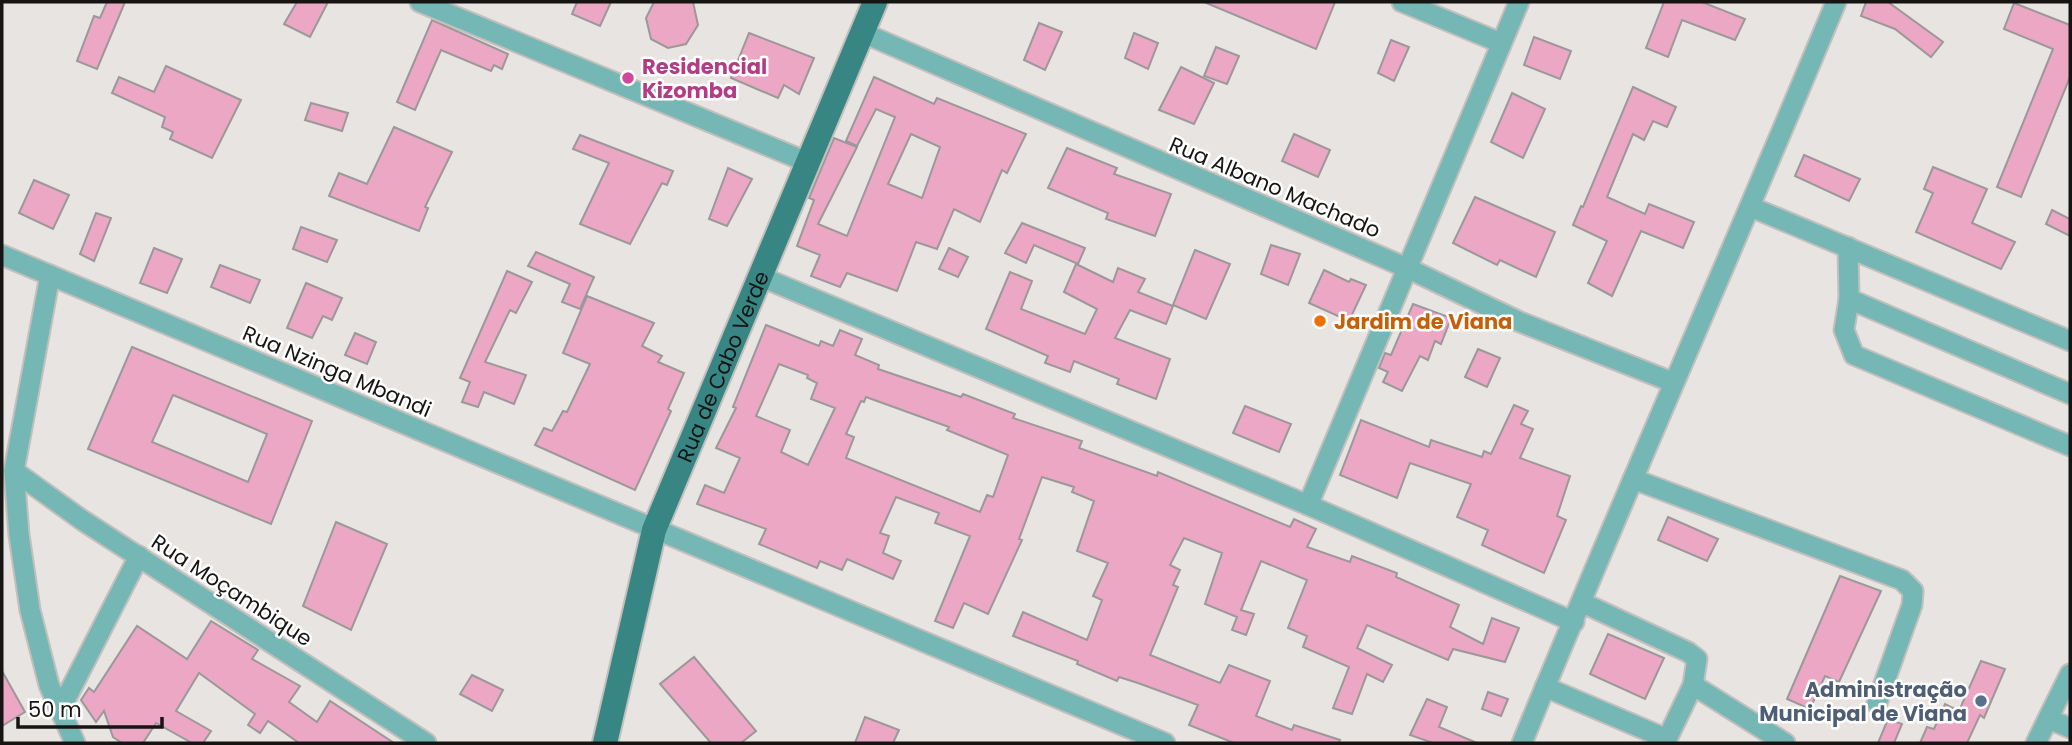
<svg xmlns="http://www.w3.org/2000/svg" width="2072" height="745" font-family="Poppins,sans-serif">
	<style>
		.building { fill: #eca7c5; stroke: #9c9899; stroke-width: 2; fill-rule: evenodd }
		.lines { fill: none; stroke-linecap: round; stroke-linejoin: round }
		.minor-casing { stroke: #c2bfbc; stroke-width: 23 }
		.major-casing { stroke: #c2bfbc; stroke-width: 28 }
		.minor { stroke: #75b7b4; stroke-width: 19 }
		.major { stroke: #388683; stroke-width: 24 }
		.hotel-dot { fill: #d1479c; stroke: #fff; stroke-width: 2.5 }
		.food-dot { fill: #e8710a; stroke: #fff; stroke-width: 2.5 }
		.service-dot { fill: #5c6f8a; stroke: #fff; stroke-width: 2.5 }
		.labels { text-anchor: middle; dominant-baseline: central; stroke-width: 5; stroke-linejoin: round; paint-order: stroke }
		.hotel-label { font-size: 21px; font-weight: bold; fill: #b23c85; stroke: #fff; text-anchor: start }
		.street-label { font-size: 21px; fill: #171514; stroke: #fff }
		.food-label { font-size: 21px; font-weight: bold; fill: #c56008; stroke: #fff; text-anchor: start }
		.service-label { font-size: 21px; font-weight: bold; fill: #4e5e75; stroke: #fff; text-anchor: end }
	</style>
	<rect width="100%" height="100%" fill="#e7e4e1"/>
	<g class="building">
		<path d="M107 2H125L97 69 77 61 94 16 100 18Z"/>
		<path d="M297 2H328L310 37 284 24Z"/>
		<path d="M577 2H611L600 26 572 14Z"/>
		<path d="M654 2H693L698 25 686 44 668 48 651 39 646 18Z"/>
		<path d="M1204 2H1335L1316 49Z"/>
		<path d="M1664 2H1702L1745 19 1735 40 1682 20 1668 57 1646 48Z"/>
		<path d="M1866 2H1888L1943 42 1931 57 1895 29 1861 16Z"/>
		<path d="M2014 3 2070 25V77L2021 197 1997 187 2053 49 2004 29Z"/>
		<path d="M432 20 508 54 502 69 494 65 491 71 441 50 415 110 397 102Z"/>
		<path d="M1039 23 1062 32 1045 70 1024 60Z"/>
		<path d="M749 33 814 58 799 94 784 85 778 98 731 78Z"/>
		<path d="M1134 33 1158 43 1148 69 1125 58Z"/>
		<path d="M1534 37 1571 51 1560 79 1524 65Z"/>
		<path d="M1391 40 1409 47 1394 81 1378 73Z"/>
		<path d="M1216 47 1239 56 1227 84 1204 76Z"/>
		<path d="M166 66 241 100 212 158 170 139 173 132 162 127 165 117 112 93 119 77 154 92Z"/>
		<path d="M1181 67 1214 83 1194 124 1159 110Z"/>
		<path d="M874 77 934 104 937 98 1026 134 1007 173 1002 170 980 222 954 209 937 249 916 242 897 291 847 273 840 287 811 276 820 255 797 246 814 200 809 198 834 138 857 147 818 224 847 236 895 117 876 109 857 146 846 141ZM911 134 940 147 922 198 888 184Z"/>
		<path d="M1633 87 1676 107 1667 127 1653 121 1644 140 1633 134 1607 197 1645 214 1649 204 1694 222 1683 248 1641 231 1612 296 1588 283 1607 241 1573 225 1581 206 1583 207Z"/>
		<path d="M1512 93 1545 109 1523 158 1491 142Z"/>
		<path d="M311 103 348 113 342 131 305 120Z"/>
		<path d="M394 127 452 152 425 207 428 208 419 231 329 196 339 173 367 184Z"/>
		<path d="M1294 134 1330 150 1318 177 1282 161Z"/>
		<path d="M580 135 673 171 667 185 662 183 630 244 580 224 609 163 573 149Z"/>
		<path d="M1067 148 1117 168 1114 174 1171 194 1155 236 1106 219 1108 213 1048 188Z"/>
		<path d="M1804 155 1860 179 1849 201 1795 176Z"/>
		<path d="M1933 167 1987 189 1972 223 2015 242 2001 269 1916 232 1933 193 1924 189Z"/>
		<path d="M728 168 752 179 727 226 709 219Z"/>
		<path d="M34 180 69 195 53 229 19 213Z"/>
		<path d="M1475 197 1555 232 1536 277 1500 260 1497 265 1453 243Z"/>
		<path d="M2052 210 2070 219V236L2046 224Z"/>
		<path d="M96 213 111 218 94 261 80 254Z"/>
		<path d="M1022 223 1085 248 1078 264 1034 245 1026 263 1005 253Z"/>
		<path d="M301 227 337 240 327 262 293 249Z"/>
		<path d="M1271 245 1300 254 1288 285 1261 274Z"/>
		<path d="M154 248 182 259 167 293 140 283Z"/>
		<path d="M949 248 968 257 958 277 939 269Z"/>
		<path d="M1195 250 1230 264 1206 319 1173 305Z"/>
		<path d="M536 252 594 277 580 309 562 302 570 284 528 266Z"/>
		<path d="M1076 264 1113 282 1118 268 1145 279 1138 292 1173 306 1166 324 1130 310 1115 338 1170 359 1156 399 1117 384 1119 379 1074 361 1070 372 1045 363 1048 356 986 329 1010 272 1032 281 1021 309 1085 334 1097 309 1064 292Z"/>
		<path d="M220 265 260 280 250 303 211 287Z"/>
		<path d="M1324 270 1349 282 1351 279 1366 285 1349 321 1309 303Z"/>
		<path d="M507 271 532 282 516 313 510 310 485 362 526 375 514 404 484 392 478 407 462 402 470 382 460 378Z"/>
		<path d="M306 283 342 298 332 320 323 316 312 338 287 328Z"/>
		<path d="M587 296 654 323 642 346 662 356 658 362 684 373 668 409 671 411 635 490 535 445 544 428 552 431 563 411 567 412 590 364 563 353Z"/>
		<path d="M1413 304 1451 318 1441 344 1435 341 1428 360 1420 356 1402 391 1383 382 1388 372 1379 368 1385 353 1391 355Z"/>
		<path d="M766 325 819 346 821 341 833 346 840 330 862 339 855 355 879 365 878 369 961 397 963 394 1015 414 1013 418 1082 441 1079 448 1157 476 1158 472 1290 527 1294 519 1316 529 1307 547 1350 562 1352 556 1397 573 1396 577 1459 605 1450 627 1483 644 1492 618 1519 628 1505 662 1453 649 1448 660 1367 625 1357 648 1392 665 1383 682 1367 674 1352 714 1333 708 1349 667 1303 647 1307 636 1288 628 1307 580 1261 561 1241 610 1254 614 1246 635 1232 630 1237 617 1205 604 1222 553 1184 538 1170 565 1180 570 1173 585 1178 587 1150 655 1220 683 1229 665 1270 681 1256 716 1292 730 1294 725 1340 740 1339 743H1234L1189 725 1198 705 1138 683 1119 677 1117 681 1077 664 1078 661 1013 636 1023 612 1087 640 1102 600 1093 596 1108 563 1077 551 1094 501 1072 492 1074 487 1042 477 1019 539 1022 540 988 614 964 603 953 628 935 621 970 536 935 523 939 513 896 497 880 533 889 536 883 553 901 561 893 579 847 559 842 570 820 561 817 568 759 544 766 529 697 504 705 485 724 493 740 458 716 448 736 408 733 407ZM779 364 808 375 807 378 817 383 811 399 835 408 808 465 781 452 790 430 756 416ZM866 397 949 427 947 430 1008 455 993 497 987 495 980 512 846 458 854 437 846 434 861 401 864 402Z"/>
		<path d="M355 333 376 342 367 364 345 355Z"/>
		<path d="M132 347 312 421 271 524 88 449ZM173 395 267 434 248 482 152 442Z"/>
		<path d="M1478 349 1500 358 1487 387 1465 377Z"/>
		<path d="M1514 405 1528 411 1521 424 1533 429 1520 458 1570 476 1557 516 1566 520 1544 573 1482 545 1488 530 1457 517 1471 484 1410 463 1397 498 1340 475 1361 420 1429 447 1431 440 1482 457 1484 451 1491 454Z"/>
		<path d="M1245 406 1291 424 1279 452 1233 433Z"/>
		<path d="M1668 517 1718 539 1707 561 1658 540Z"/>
		<path d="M336 522 387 544 351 630 303 606Z"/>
		<path d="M1840 576 1881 591 1839 682 1825 676 1810 709 1787 699Z"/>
		<path d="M211 621 258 650 252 659 300 686 289 702 317 722 330 701 394 743H299L268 721 260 733 248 725 255 714 199 673 176 711 211 731 203 743H192L156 723 143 743H122L113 737 104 711 96 722 81 700 89 688 94 692 137 626 187 659Z"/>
		<path d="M1608 634 1664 658 1645 699 1590 674Z"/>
		<path d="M694 657 756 731 741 743H711L660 684Z"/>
		<path d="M1981 661 2005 669 1984 718 1980 715 1967 743H1920L1927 727 1934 729 1945 704 1959 711Z"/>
		<path d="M2 671 25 712 2 726Z"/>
		<path d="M472 675 503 690 492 711 460 694Z"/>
		<path d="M1488 692 1508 699 1501 716 1482 709Z"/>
		<path d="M1427 699 1447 707 1439 727 1477 743H1433L1410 735Z"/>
		<path d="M865 717 899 730 893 743H855Z"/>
		<path d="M1888 719 1902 724 1894 743H1878Z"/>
	</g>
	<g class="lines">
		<defs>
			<g id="minor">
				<path d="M420 2 807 162"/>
				<path d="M1402 2 1501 43"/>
				<path d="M861 32 1407 268 1520 322 1672 382"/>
				<path d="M1751 207 2070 341"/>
				<path d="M1848 247 1849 299 1844 330 1854 355 2070 446"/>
				<path d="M2 255 1165 743"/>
				<path d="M50 275 14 471 19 535 30 610 49 685 75 743"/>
				<path d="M759 276 1308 505 1574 622"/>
				<path d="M1849 299 2070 394"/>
				<path d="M14 471 82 520 426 743"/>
				<path d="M1633 479 1902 580 1913 591 1912 605 1877 703"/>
				<path d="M1308 505 1519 2"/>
				<path d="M1583 603 1688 652 1697 659 1693 685"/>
				<path d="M1545 687 1667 739 1693 685 1785 743"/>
				<path d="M60 710 139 556"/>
				<path d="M2049 719 2070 728"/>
				<path d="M1522 743C1624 495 1733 250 1836 2"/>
				<path d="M2036 743 2070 674"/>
			</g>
			<g id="major">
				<path id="s1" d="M605 743 654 530 875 2"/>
			</g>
		</defs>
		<use href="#minor" class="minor-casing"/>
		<use href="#major" class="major-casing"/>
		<use href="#minor" class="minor"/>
		<use href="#major" class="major"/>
	</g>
	<circle class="hotel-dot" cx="628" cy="78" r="7"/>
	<circle class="food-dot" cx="1320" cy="321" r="7"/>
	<circle class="service-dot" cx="1981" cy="701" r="7"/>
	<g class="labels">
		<g class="hotel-label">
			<text x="642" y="66">Residencial<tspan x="642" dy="24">Kizomba</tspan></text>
		</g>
		<g class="street-label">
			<text transform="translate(1275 187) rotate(23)">Rua Albano Machado</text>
			<text stroke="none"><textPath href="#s1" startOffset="396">Rua de Cabo Verde</textPath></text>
			<text transform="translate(337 371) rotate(23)">Rua Nzinga Mbandi</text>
			<text transform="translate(232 590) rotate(33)">Rua Moçambique</text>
		</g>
		<g class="food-label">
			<text x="1334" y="321">Jardim de Viana</text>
		</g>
		<g class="service-label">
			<text x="1967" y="689">Administração<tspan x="1967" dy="24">Municipal de Viana</tspan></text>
		</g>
	</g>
	<rect width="2072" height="745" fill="none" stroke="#171514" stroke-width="7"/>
	<path d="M18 717v10h144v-10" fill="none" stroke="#171514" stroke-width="3.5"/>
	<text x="28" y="717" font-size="21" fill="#171514" stroke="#ffffff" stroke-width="5" paint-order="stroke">50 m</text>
</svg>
